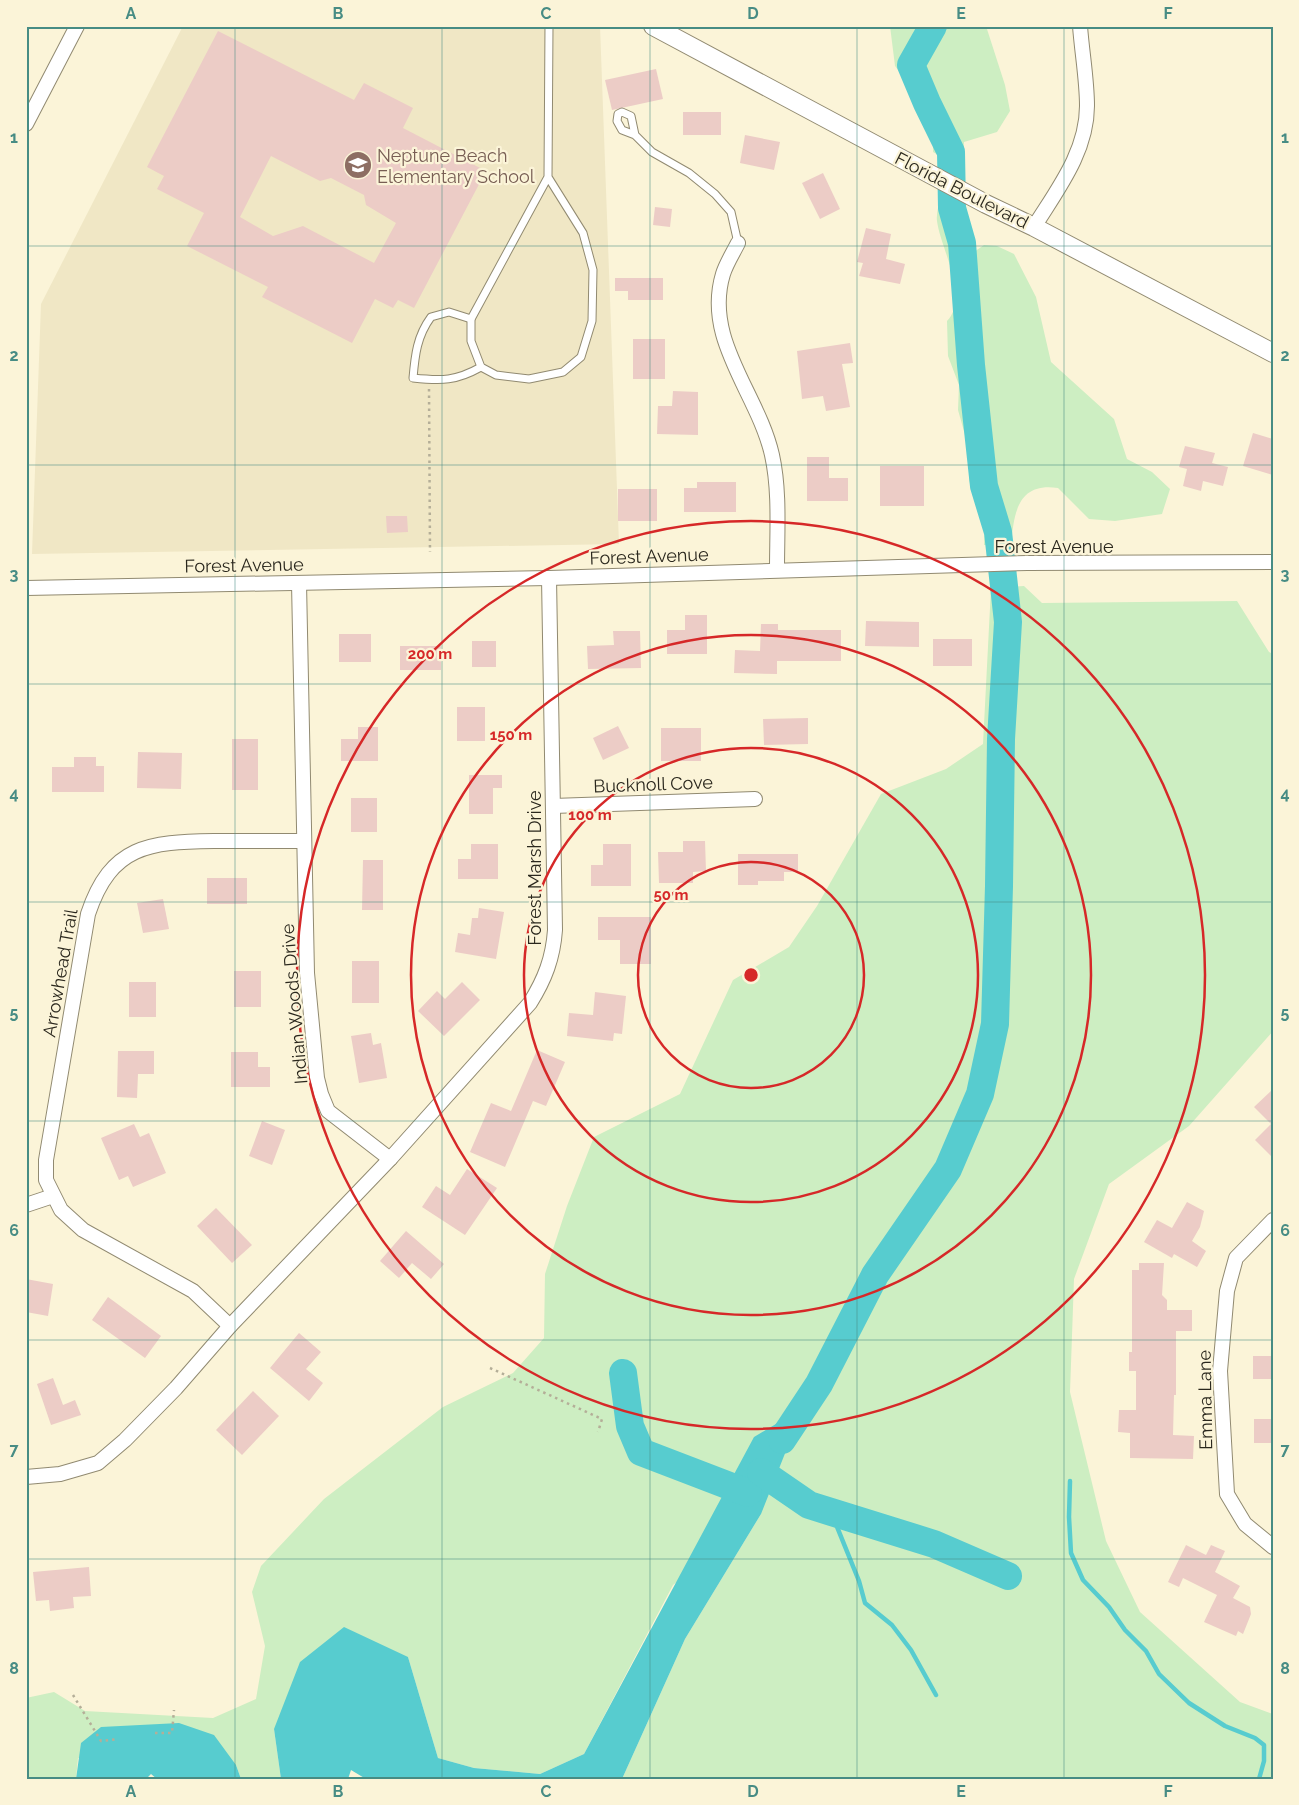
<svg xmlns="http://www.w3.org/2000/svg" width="1299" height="1805" font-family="Raleway,sans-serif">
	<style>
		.built { fill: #f0e7c5 }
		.green { fill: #cdeec2 }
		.water { fill: #57cccf }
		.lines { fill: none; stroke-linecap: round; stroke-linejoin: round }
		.stream { stroke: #57cccf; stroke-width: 4.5 }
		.river { stroke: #57cccf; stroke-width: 28 }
		.building { fill: #ecccc6; fill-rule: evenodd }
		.service-casing { stroke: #918a71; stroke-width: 9 }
		.minor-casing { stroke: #918a71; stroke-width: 16 }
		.tertiary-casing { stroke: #918a71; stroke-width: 20 }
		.path { stroke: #b4ae98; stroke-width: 2.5; stroke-dasharray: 2.5 4; stroke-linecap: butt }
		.service { stroke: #fff; stroke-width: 7 }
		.minor { stroke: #fff; stroke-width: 14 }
		.tertiary { stroke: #fff; stroke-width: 18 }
		.grid { fill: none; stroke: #478c84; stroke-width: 1; stroke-opacity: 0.55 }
		.ring { fill: none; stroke: #d62828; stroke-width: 2.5 }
		.labels { text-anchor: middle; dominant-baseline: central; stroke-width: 4.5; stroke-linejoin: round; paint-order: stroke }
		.education-label { font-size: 18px; fill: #785e54; stroke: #fbf4d8; text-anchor: start }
		.street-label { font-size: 18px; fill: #2a271d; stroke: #fbf4d8 }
		.centre { fill: #d62828; stroke: #fbf4d8; stroke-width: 2.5 }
		.ring-label { font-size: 15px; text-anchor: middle; font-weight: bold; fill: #d62828; stroke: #fbf4d8; stroke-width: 4.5; stroke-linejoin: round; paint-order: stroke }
		.neatline { fill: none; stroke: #478c84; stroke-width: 2 }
		.grid-label { font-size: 16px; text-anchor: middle; font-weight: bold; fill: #478c84 }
	</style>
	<rect width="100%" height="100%" fill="#fbf4d8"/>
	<path class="built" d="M183 26H600L619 544 32 554 41 304Z"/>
	<g class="green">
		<path d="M890 26H986L1005 85 1010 111 997 132 964 142 963 169 933 152V129L914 90 895 66Z"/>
		<path d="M940 198 966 213 974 252 984 245 997 246 1014 254 1036 297 1051 362 1114 419 1127 459 1152 472 1170 489 1162 514 1115 521 1089 519 1058 488C1017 482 1014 514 1011 545H984L985 511 973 496 969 479V449L958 410 959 385 948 356 947 321C970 297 941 250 937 221 936 214 939 205 940 198Z"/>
		<path d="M1024 586 1042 603 1237 601 1269 652 1273 654V1031L1189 1126 1109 1184 1074 1279 1070 1392 1106 1541 1140 1612 1240 1702 1273 1714V1779H622L685 1639 761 1514 673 1585 584 1754 540 1774 474 1768 438 1758 408 1657 274 1729 281 1779H241L236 1765 78 1758 76 1779H26V1698L54 1692 85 1711 213 1718 256 1699 265 1646 252 1592 261 1566 324 1499 443 1407 513 1373 544 1338 545 1274 567 1206 594 1137 680 1094 733 980 789 947 817 906 881 794 946 769 983 744 991 588Z"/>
	</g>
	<g class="water">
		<path d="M803 1408 761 1514 685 1639 622 1779H366L351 1770 348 1779H281L274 1729 300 1662 344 1627 408 1657 438 1758 474 1768 540 1774 584 1754 754 1437Z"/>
		<path d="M179 1723 214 1735 236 1765 241 1779H157L151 1774 146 1779H76L81 1743 101 1727Z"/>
	</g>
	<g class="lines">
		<g class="stream">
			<path d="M1070 1481 1069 1517 1071 1553 1083 1580 1109 1607 1125 1630 1146 1651 1159 1674 1189 1703 1225 1726 1255 1738 1264 1745V1761L1259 1779"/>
			<path d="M831 1512 859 1581 865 1603 892 1625 911 1650 936 1695"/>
		</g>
		<g class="river">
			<path d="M623 1373 630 1426 641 1452 748 1493"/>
			<path d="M782 1440 819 1384 875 1275 948 1169 980 1094 995 1024 999 886 1001 739 1008 622 998 532 984 486 971 365 962 243 952 208 951 152 927 103 911 65 933 26"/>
			<path d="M761 1472 809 1505 934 1544 1008 1576"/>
		</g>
	</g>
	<g class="building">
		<path d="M218 31 354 100 364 83 413 108 403 128 486 171 414 308 398 300 393 308 375 299 352 343 262 297 268 287 187 246 204 213 157 189 164 176 147 167ZM271 156 320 181 331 178 364 195 366 205 396 223 374 263 303 226 273 236 240 217Z"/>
		<path d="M656 69 663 99 612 110 605 80Z"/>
		<rect x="683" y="112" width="38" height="23"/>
		<path d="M745 135 780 142 774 170 740 163Z"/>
		<path d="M823 173 840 209 820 219 802 183Z"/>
		<path d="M655 207 672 209 670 227 653 225Z"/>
		<path d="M866 228 891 234 886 259 905 264 900 284 859 276 863 263 857 262Z"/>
		<path d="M615 278H663V300H628V291H615Z"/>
		<rect x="633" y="339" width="32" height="40"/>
		<path d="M850 343 853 363 842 364 850 407 826 411 823 396 802 399 797 351Z"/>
		<path d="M673 391 698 392V435L657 434 658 406H672Z"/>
		<path d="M1253 433 1273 439V475L1243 466Z"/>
		<path d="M1185 446 1215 453 1212 463 1228 467 1223 486 1203 481 1201 491 1183 486 1187 469 1179 467Z"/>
		<path d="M807 457H829V478H848V501H807Z"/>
		<rect x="880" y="466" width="44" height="40"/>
		<path d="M697 482H736V512H684V488H697Z"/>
		<rect x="618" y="489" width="39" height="32"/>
		<path d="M386 516H407L408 532 387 533Z"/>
		<path d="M685 615H707V654H667V630H685Z"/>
		<path d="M866 621 919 622V647L865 646Z"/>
		<path d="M761 624H778V630H841V661H777V674L734 673 735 650 760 651Z"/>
		<path d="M613 631H640L641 668 588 669 587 646 614 645Z"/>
		<rect x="339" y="634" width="32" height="28"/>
		<rect x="933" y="639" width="39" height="27"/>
		<rect x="472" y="641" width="24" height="26"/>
		<rect x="400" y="646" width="41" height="24"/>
		<rect x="457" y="707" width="28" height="34"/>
		<path d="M808 718V744L764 745 763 719Z"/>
		<path d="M618 726 629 748 603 760 593 738Z"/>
		<path d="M358 727H378V761H341V739H358Z"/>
		<rect x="661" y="728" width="40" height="33"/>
		<rect x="232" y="739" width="26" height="51"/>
		<path d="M138 752 182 753 181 789 137 788Z"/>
		<path d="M74 757H96V766H104V792H52V767H74Z"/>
		<path d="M469 775H502V788H493V814H469Z"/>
		<rect x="351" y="798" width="26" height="34"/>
		<path d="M683 841H705L706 871 693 872V883H659L658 852H683Z"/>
		<path d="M471 844H498V879H458V859H471Z"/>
		<path d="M603 844H631V886H591V865H603Z"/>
		<path d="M738 854H798V872H784V881H758V885H738Z"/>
		<path d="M363 860H383V910H362Z"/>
		<rect x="207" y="878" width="40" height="26"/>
		<path d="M163 899 169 929 143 933 137 903Z"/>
		<path d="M479 908 504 912 496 959 455 952 458 933 470 935 472 918H478Z"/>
		<path d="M598 917H651V964H620V940H598Z"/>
		<rect x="352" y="961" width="27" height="42"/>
		<rect x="234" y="971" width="27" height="36"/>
		<rect x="129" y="982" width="27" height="35"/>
		<path d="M462 982 480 1000 444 1036 418 1011 437 991 445 999Z"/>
		<path d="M595 992 626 996 622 1034 614 1033 613 1041 567 1036 569 1013 593 1015Z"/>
		<path d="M371 1033 373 1045 381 1043 387 1078 359 1083 351 1036Z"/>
		<path d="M537 1050 565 1062 546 1106 533 1101 505 1167 470 1152 491 1103 511 1111Z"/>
		<path d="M118 1051H154V1074H138L137 1098 117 1097Z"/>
		<path d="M231 1052H258V1067H270V1087H231Z"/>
		<path d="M1273 1089V1158L1255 1140 1271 1124 1254 1107Z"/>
		<path d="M262 1121 285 1130 272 1165 249 1156Z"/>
		<path d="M134 1124 140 1137 149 1133 166 1173 133 1187 128 1176 119 1180 101 1138Z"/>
		<path d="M467 1169 497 1188 465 1235 422 1207 436 1186 450 1195Z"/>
		<path d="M1187 1202 1204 1211 1200 1227 1192 1241 1206 1251 1197 1267 1174 1254 1172 1258 1144 1242 1157 1220 1172 1228Z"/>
		<path d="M216 1208 252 1245 232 1263 197 1226Z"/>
		<path d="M406 1231 444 1264 431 1279 412 1263 399 1278 380 1261Z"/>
		<path d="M1139 1263H1164L1162 1295 1167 1300V1310H1192V1331H1176V1395H1174L1173 1435 1194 1436 1193 1459 1130 1458V1433L1118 1432 1119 1410H1136V1371H1129V1352H1132V1270H1139Z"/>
		<path d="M26 1279 53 1284 48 1316 26 1312Z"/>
		<path d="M108 1297 161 1336 145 1358 92 1320Z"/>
		<path d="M299 1333 321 1352 306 1369 323 1383 309 1401 270 1368Z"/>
		<rect x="1253" y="1356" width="20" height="23"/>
		<path d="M53 1378 63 1405 75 1400 81 1415 51 1425 37 1384Z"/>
		<path d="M253 1391 279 1416 242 1455 216 1430Z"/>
		<rect x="1254" y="1419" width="19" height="24"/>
		<path d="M1186 1545 1206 1555 1211 1545 1225 1551 1215 1572 1240 1586 1233 1598 1250 1607 1251 1614 1243 1634 1238 1631 1236 1636 1204 1622 1217 1595 1183 1578 1179 1587 1168 1582Z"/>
		<path d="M89 1567 91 1596 73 1597 74 1608 50 1611 49 1600 36 1601 33 1572Z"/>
	</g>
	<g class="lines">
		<defs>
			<g id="service">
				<path d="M635 135 631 116 622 112 618 114 617 121 622 130 635 135 652 152 689 173 715 194 731 212 738 243"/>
				<path d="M548 177 583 233 593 270 592 321 581 357 563 372 529 379 496 375 481 367 471 341V319L548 177 549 26"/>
				<path d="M471 319 449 312 431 317C417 336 415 355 413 378 442 381 456 381 481 367"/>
			</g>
			<g id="minor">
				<path d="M26 124 77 26"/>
				<path d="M1034 227C1057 190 1087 152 1087 106 1087 80 1082 53 1080 26"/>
				<path d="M738 243C733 253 726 264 723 274 703 340 758 393 772 455 780 491 777 532 777 569"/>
				<path d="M299 583 307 973 317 1078 321 1094 328 1111 390 1159"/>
				<path d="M26 588 549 578 1027 563 1273 562"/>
				<path d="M553 806 755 799"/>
				<path d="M26 1205 53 1196"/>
				<path d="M1273 1220 1236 1258 1227 1291 1220 1371 1227 1494 1245 1524 1273 1547"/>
				<path d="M230 1326 193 1291 83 1230 61 1210 46 1180V1160L88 914C111 845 149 842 214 841 244 841 273 841 303 841"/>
				<path d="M26 1477 60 1474 98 1463 125 1440 176 1388 230 1326 390 1159 530 1003C545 979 553 958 555 930L549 578"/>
			</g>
			<path id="tertiary" d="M653 26 986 204 1034 227 1273 353"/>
		</defs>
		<use href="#service" class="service-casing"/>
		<use href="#minor" class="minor-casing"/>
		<use href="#tertiary" class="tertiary-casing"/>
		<g class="path">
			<path d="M429 389 430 552"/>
			<path d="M490 1368 602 1419 598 1432"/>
			<path d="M73 1695 101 1741 118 1739"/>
			<path d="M155 1733H172L174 1710"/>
		</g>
		<use href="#service" class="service"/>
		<use href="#minor" class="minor"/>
		<use href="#tertiary" class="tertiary"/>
	</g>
	<path class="grid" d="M235 26V1779M442 26V1779M650 26V1779M857 26V1779M1064 26V1779M26 246H1273M26 465H1273M26 684H1273M26 902H1273M26 1121H1273M26 1340H1273M26 1559H1273"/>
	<g class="ring">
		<circle cx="751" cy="975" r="113"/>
		<circle cx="751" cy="975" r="227"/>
		<circle cx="751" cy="975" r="340"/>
		<circle cx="751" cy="975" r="454"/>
	</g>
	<defs>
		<symbol id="school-disc" viewBox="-11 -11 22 22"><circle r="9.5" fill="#8d6e63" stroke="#fbf4d8"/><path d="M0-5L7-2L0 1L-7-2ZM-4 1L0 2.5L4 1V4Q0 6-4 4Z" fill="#fff"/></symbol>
	</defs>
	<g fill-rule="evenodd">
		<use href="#school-disc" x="342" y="149" width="32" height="32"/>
	</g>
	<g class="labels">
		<g class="education-label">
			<text x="377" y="155">Neptune Beach<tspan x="377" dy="21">Elementary School</tspan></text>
		</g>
		<g class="street-label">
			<text transform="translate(962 190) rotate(27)">Florida Boulevard</text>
			<text x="1054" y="546">Forest Avenue</text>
			<text transform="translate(649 556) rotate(-2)">Forest Avenue</text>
			<text transform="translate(244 565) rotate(-1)">Forest Avenue</text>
			<text transform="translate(653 784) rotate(-2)">Bucknoll Cove</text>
			<text transform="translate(534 868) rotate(-90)">Forest Marsh Drive</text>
			<text transform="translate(60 973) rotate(-80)">Arrowhead Trail</text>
			<text transform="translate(294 1004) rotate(-95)">Indian Woods Drive</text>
			<text transform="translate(1205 1400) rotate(-91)">Emma Lane</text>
		</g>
	</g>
	<circle cx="751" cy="975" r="8" class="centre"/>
	<g class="ring-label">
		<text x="430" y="659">200 m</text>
		<text x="511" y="740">150 m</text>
		<text x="590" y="820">100 m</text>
		<text x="671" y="900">50 m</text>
	</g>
	<rect width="1299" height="1805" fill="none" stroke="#fbf4d8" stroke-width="55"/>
	<rect x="28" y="28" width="1244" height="1750" class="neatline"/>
	<g class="grid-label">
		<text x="131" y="19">A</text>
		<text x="338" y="19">B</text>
		<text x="546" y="19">C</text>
		<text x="753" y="19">D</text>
		<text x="961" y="19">E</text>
		<text x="1168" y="19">F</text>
		<text x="14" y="143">1</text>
		<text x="1285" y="143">1</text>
		<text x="14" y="361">2</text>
		<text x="1285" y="361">2</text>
		<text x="14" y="580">3</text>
		<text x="1285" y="580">3</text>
		<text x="14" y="799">4</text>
		<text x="1285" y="799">4</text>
		<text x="14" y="1018">5</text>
		<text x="1285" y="1018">5</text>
		<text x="14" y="1236">6</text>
		<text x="1285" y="1236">6</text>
		<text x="14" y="1455">7</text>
		<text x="1285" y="1455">7</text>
		<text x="14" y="1674">8</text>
		<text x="1285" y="1674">8</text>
		<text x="131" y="1797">A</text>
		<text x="338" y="1797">B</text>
		<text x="546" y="1797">C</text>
		<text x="753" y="1797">D</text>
		<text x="961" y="1797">E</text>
		<text x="1168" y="1797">F</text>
	</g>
</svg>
